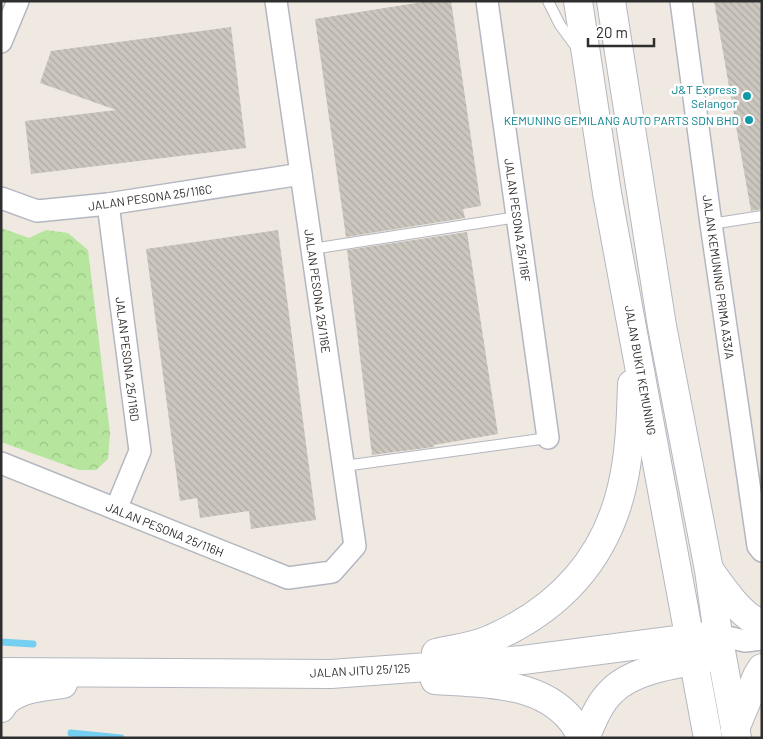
<svg xmlns="http://www.w3.org/2000/svg" width="763" height="739" font-family="Barlow,sans-serif">
	<style>
		.park { fill: url(#park-crowns) }
		.lines { fill: none; stroke-linecap: round; stroke-linejoin: round }
		.stream { stroke: #75cff0; stroke-width: 7 }
		.building { fill: url(#building-back-hatch) }
		.lane-casing { stroke: #b4b7c1; stroke-width: 12 }
		.street-casing { stroke: #b4b7c1; stroke-width: 24 }
		.secondary-casing { stroke: #b4b7c1; stroke-width: 30 }
		.lane { stroke: #fff; stroke-width: 10 }
		.street { stroke: #fff; stroke-width: 21 }
		.secondary { stroke: #fff; stroke-width: 28 }
		.culture-dot { fill: #0f9aa8; stroke: #fff; stroke-width: 2 }
		.labels { text-anchor: middle; dominant-baseline: central; stroke-width: 5; stroke-linejoin: round; paint-order: stroke }
		.culture-label { font-size: 12px; fill: #0d838f; stroke: #fff; text-anchor: end }
		.street-label { font-size: 12px; fill: #2e2e2e; stroke: #fff }
	</style>
	<defs>
		<pattern id="park-crowns" width="20" height="18" patternUnits="userSpaceOnUse" patternTransform="scale(1.25)"><rect width="20" height="18" fill="#b6e59e"/><path d="M2 6a3 3 0 1 1 6 0M12 15a3 3 0 1 1 6 0" fill="none" stroke="#9dc588"/></pattern>
		<pattern id="building-back-hatch" width="6" height="6" patternUnits="userSpaceOnUse" patternTransform="scale(1.25)"><rect width="6" height="6" fill="#cbc7bf"/><path d="M-1 5l2 2M0 0l6 6M5-1l2 2" fill="none" stroke="#afaba4"/></pattern>
	</defs>
	<rect width="100%" height="100%" fill="#efe9e1"/>
	<path class="park" d="M1 228 29 238 46 230 68 233 88 250 110 433 108 459 96 470H79L1 442Z"/>
	<g class="lines">
		<g class="stream">
			<path d="M1 642 33 644"/>
			<path d="M71 733 121 738"/>
		</g>
	</g>
	<g class="building">
		<path d="M429 1H451L481 206 463 209 465 218 346 237 315 19Z"/>
		<path d="M714 1H762V209L751 211Z"/>
		<path d="M231 27 246 148 31 174 25 121 116 110 40 83 51 51Z"/>
		<path d="M278 230 316 520 251 529 249 511 200 518 197 498 180 501 146 249Z"/>
		<path d="M467 232 498 434 434 445V447L372 455 347 250Z"/>
	</g>
	<g class="lines">
		<defs>
			<g id="lane">
				<path d="M548 1 560 25 577 48"/>
				<path d="M711 224 762 216"/>
				<path d="M312 249 517 217"/>
				<path d="M344 466 548 438"/>
			</g>
			<g id="street">
				<path d="M487 1 548 438"/>
				<path d="M681 1 711 224 758 546 762 551"/>
				<path d="M1 42 18 1"/>
				<path d="M1 198 37 211 108 204 301 174"/>
				<path d="M108 204 140 451 116 509"/>
				<path d="M1 463 288 578 332 572 355 546 276 1"/>
				<path d="M718 635 745 641 762 639"/>
			</g>
			<g id="secondary">
				<path d="M578 1 607 193 708 738"/>
				<path d="M611 1 662 326 709 570 718 635 737 738"/>
				<path d="M710 571C725 591 739 614 762 625"/>
				<path d="M436 653C453 649 474 647 491 639 559 609 605 560 622 487 630 453 631 418 632 384"/>
				<path d="M1 672 331 674 523 660 708 636"/>
				<path d="M435 680C481 683 541 681 572 721 576 726 579 732 582 738"/>
				<path d="M1 708C12 688 43 687 63 684"/>
				<path d="M735 729 757 676 762 668"/>
				<path d="M585 738C592 722 599 703 612 691 635 668 682 663 713 657"/>
			</g>
		</defs>
		<use href="#lane" class="lane-casing"/>
		<use href="#street" class="street-casing"/>
		<use href="#secondary" class="secondary-casing"/>
		<use href="#lane" class="lane"/>
		<use href="#street" class="street"/>
		<use href="#secondary" class="secondary"/>
	</g>
	<g class="culture-dot">
		<circle cx="747" cy="96" r="5"/>
		<circle cx="749" cy="120" r="5"/>
	</g>
	<g class="labels">
		<g class="culture-label">
			<text x="737" y="89">J&amp;T Express<tspan x="737" dy="14">Selangor</tspan></text>
			<text x="739" y="120">KEMUNING GEMILANG AUTO PARTS SDN BHD</text>
		</g>
		<g class="street-label">
			<text transform="translate(150 197) rotate(-8)">JALAN PESONA 25/116C</text>
			<text transform="translate(518 220) rotate(82)">JALAN PESONA 25/116F</text>
			<text transform="translate(719 277) rotate(82)">JALAN KEMUNING PRIMA A33/A</text>
			<text transform="translate(318 291) rotate(82)">JALAN PESONA 25/116E</text>
			<text transform="translate(128 359) rotate(83)">JALAN PESONA 25/116D</text>
			<text transform="translate(641 370) rotate(80)">JALAN BUKIT KEMUNING</text>
			<text transform="translate(165 529) rotate(22)">JALAN PESONA 25/116H</text>
			<text transform="translate(360 670) rotate(-3)">JALAN JITU 25/125</text>
		</g>
	</g>
	<rect width="763" height="739" fill="none" stroke="#2e2e2e" stroke-width="5"/>
	<path d="M588 38v8h66v-8" fill="none" stroke="#2e2e2e" stroke-width="2.5"/>
	<text x="596" y="38" font-size="15" fill="#2e2e2e" stroke="#ffffff" stroke-width="4" paint-order="stroke">20 m</text>
</svg>
